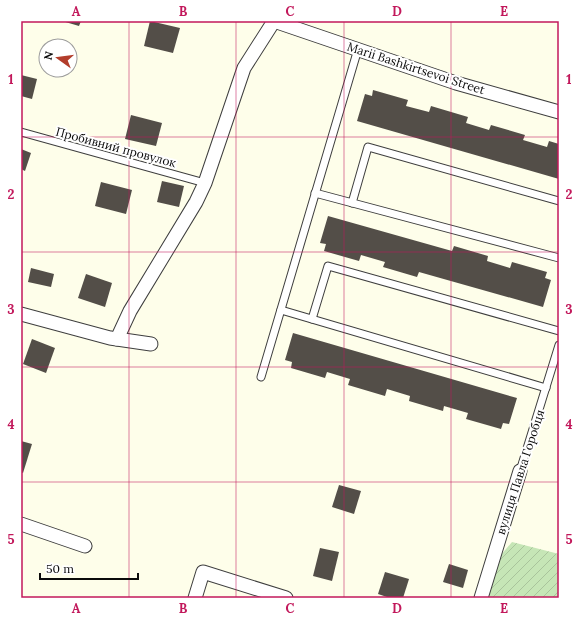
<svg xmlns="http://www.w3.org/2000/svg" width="580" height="619" font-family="Lora,serif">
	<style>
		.garden { fill: url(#garden-furrows) }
		.building { fill: #534e48 }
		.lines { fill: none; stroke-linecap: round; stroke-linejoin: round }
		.service-casing { stroke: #3e3e3e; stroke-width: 9 }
		.minor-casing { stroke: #3e3e3e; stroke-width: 15 }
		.service { stroke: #fff; stroke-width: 7 }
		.minor { stroke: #fff; stroke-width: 13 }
		.grid { fill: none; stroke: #c2185b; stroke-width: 1; stroke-opacity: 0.55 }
		.labels { text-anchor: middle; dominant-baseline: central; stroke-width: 4; stroke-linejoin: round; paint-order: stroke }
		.street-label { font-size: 12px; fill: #0b0b0b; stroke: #fff }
		.neatline { fill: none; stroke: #c2185b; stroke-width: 1.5 }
		.grid-label { font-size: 13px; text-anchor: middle; font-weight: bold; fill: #c2185b }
	</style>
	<defs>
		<pattern id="garden-furrows" width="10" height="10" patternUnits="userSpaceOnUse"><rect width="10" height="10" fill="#c6e6b6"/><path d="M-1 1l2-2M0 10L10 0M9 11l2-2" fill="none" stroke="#a9c49b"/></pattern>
	</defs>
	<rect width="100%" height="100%" fill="#fefeea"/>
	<path class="garden" d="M512 542 559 554V598H485L495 562Z"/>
	<g class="building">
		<path d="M62 21H81L79 26Z"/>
		<path d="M150 21 180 28 173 53 144 46Z"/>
		<path d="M21 75 37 79 32 99 21 96Z"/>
		<path d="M373 90 408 100 406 106 429 112 431 106 468 117 466 123 489 130 491 125 525 135 523 140 547 147 549 141 559 144V179L357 121 365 94 372 96Z"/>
		<path d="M131 115 162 123 156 146 125 139Z"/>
		<path d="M21 149 31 153 25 171 21 169Z"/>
		<path d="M162 181 184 186 179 207 157 202Z"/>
		<path d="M101 182 132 190 126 214 95 206Z"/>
		<path d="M328 216 452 251 454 246 488 256 487 261 510 268 512 262 547 272 545 278 551 280 543 307 419 272 417 277 383 267 385 262 361 255 359 261 324 251 326 244 320 243Z"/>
		<path d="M31 268 54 274 51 287 28 282Z"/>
		<path d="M86 274 112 283 105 307 78 298Z"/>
		<path d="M293 333 517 398 509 424 503 423 501 429 466 419 468 413 444 406 443 411 409 401 410 396 387 389 385 396 348 385 350 379 327 372 325 378 291 368 292 362 285 360Z"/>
		<path d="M32 339 55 348 46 373 23 364Z"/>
		<path d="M21 441 32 444 23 473 21 472Z"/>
		<path d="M339 485 361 491 354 514 332 507Z"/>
		<path d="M320 548 339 552 332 581 313 576Z"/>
		<path d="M449 564 468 570 463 588 443 582Z"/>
		<path d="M385 572 409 579 403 598H390L378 594Z"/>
	</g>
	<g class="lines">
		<defs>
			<g id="service">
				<path d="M21 132 205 183"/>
				<path d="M315 193 559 258"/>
				<path d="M352 203 368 147 559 201"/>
				<path d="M281 310 546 388"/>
				<path d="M312 319 328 266 559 331"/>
				<path d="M261 377 358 49"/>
				<path d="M520 471 559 345"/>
			</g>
			<g id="minor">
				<path d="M274 21 456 83 559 112"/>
				<path d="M21 314 110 338 151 344"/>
				<path d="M117 339 130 311 196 202 205 183 244 68 274 21"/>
				<path d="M21 524 85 546"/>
				<path d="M195 598 203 572 286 598"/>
				<path d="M481 598 520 471"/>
			</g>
		</defs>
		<use href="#service" class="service-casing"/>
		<use href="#minor" class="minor-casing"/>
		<use href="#service" class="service"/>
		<use href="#minor" class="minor"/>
	</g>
	<path class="grid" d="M129 21V598M236 21V598M344 21V598M451 21V598M21 137H559M21 252H559M21 367H559M21 482H559"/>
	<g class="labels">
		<g class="street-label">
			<text transform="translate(416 68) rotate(18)">Marii Bashkirtsevoi Street</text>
			<text transform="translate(116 147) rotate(15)">Пробивний провулок</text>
			<text transform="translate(520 472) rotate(-72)">вулиця Павла Горобця</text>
		</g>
	</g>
	<rect width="580" height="619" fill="none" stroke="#ffffff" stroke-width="44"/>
	<g transform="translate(58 58) rotate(284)"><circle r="19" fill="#ffffff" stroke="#9d9d9d"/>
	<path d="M0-3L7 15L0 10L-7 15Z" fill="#b33d2b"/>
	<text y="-6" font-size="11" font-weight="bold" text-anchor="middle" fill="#0b0b0b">N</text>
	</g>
	<path d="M40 573v6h98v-6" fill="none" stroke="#0b0b0b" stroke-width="2"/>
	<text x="46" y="573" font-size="12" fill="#0b0b0b" stroke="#ffffff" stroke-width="3" paint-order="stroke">50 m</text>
	<rect x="22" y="22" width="536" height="575" class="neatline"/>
	<g class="grid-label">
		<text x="76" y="16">A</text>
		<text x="183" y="16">B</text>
		<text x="290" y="16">C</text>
		<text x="397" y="16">D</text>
		<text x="504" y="16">E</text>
		<text x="11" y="84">1</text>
		<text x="569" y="84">1</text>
		<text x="11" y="199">2</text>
		<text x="569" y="199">2</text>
		<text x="11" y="314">3</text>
		<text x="569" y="314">3</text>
		<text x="11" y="429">4</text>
		<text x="569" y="429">4</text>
		<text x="11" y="544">5</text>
		<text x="569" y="544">5</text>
		<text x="76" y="613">A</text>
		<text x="183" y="613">B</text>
		<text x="290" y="613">C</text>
		<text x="397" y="613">D</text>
		<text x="504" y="613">E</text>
	</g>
</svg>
